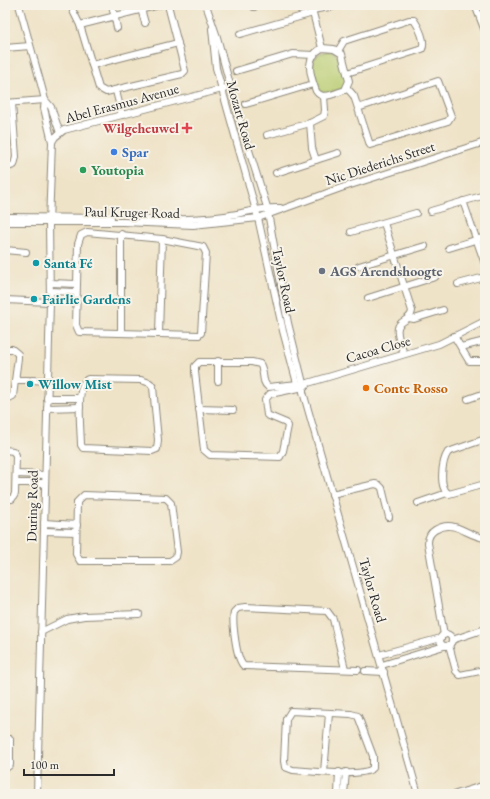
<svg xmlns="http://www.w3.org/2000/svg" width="490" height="799" font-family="'EB Garamond',serif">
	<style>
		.green { fill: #b8cc6f; stroke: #727c4d }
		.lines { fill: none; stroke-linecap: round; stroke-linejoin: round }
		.minor-casing { stroke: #8d8779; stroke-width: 8 }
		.minor { stroke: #fff; stroke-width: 6 }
		.health-dot { fill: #e0444e; stroke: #f7f3e8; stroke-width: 1.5 }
		.shop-dot { fill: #3f7fe0; stroke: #f7f3e8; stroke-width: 1.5 }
		.leisure-dot { fill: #2e9e5b; stroke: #f7f3e8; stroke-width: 1.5 }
		.culture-dot { fill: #0f9aa8; stroke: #f7f3e8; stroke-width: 1.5 }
		.worship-dot { fill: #6b7280; stroke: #f7f3e8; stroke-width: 1.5 }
		.food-dot { fill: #e8710a; stroke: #f7f3e8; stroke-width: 1.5 }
		.labels { text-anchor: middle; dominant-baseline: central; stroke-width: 4; stroke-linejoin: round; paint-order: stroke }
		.street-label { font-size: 14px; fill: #2b2b2b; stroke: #f7f3e8 }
		.health-label { font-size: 14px; font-weight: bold; fill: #be3a42; stroke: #f7f3e8; text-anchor: end }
		.shop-label { font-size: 14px; font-weight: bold; fill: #366cbe; stroke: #f7f3e8; text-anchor: start }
		.leisure-label { font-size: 14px; font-weight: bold; fill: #27864d; stroke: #f7f3e8; text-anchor: start }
		.culture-label { font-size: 14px; font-weight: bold; fill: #0d838f; stroke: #f7f3e8; text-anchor: start }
		.worship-label { font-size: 14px; font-weight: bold; fill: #5b616d; stroke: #f7f3e8; text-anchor: start }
		.food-label { font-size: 14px; font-weight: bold; fill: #c56008; stroke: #f7f3e8; text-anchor: start }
	</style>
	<rect width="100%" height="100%" fill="#f7f3e8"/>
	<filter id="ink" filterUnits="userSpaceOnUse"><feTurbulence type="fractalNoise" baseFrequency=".025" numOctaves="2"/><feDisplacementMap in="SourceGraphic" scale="8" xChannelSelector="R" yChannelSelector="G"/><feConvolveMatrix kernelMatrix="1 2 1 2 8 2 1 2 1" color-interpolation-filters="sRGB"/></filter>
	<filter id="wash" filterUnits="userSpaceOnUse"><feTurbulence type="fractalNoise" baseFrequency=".012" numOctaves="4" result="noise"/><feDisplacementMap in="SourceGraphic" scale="16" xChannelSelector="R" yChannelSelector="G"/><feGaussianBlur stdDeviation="0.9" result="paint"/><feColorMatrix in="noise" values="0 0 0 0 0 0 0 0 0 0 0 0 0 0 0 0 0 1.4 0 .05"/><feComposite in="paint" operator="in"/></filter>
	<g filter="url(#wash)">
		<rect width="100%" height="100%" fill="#efe3c7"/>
		<path class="green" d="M328 51C343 53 346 71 346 85L342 89 325 94 318 90 312 62 320 53Z"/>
	</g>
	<g filter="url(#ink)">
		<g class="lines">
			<defs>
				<g id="minor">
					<path d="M19 5 42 88 45 100 44 108 52 142"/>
					<path d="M112 5 117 28"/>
					<path d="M206 5 217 37 241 125 267 207 288 323 303 383V392L418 794"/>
					<path d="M254 5V7"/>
					<path d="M311 5 322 48"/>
					<path d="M475 5 485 31"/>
					<path d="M141 9 145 23"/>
					<path d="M312 10 341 5"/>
					<path d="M73 11 80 25 99 88 106 92 182 74 185 71 168 5"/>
					<path d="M80 25 159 5"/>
					<path d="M212 29 216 68 258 218 283 331 298 387"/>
					<path d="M240 34 313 13"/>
					<path d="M5 48 30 46"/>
					<path d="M322 48 334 49 342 54 349 81 345 90C335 93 322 101 316 91 310 75 304 58 322 48Z"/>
					<path d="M338 51 344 41 409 20H414C419 27 426 42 422 49L347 73"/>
					<path d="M92 65 178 43"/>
					<path d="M236 71 293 54 314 55"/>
					<path d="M347 88 354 96 370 145 448 121 451 116 438 81 358 108"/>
					<path d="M116 91 122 115"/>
					<path d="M324 96 325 110 324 116 310 123 312 148 316 160 338 153"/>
					<path d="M5 103 45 100 51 107 60 133"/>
					<path d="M246 104 313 84"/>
					<path d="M267 135 310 123"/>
					<path d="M5 168 14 165 16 157 12 103"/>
					<path d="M276 173 316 160"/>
					<path d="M463 201 485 264"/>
					<path d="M431 211 485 195"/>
					<path d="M5 217 111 218"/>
					<path d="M141 219C169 220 197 220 225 216 244 213 261 207 280 208"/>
					<path d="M5 222H123L193 225 258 218 341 188 485 142"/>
					<path d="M384 223 412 311C411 321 399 320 398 328 396 336 402 347 404 354"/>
					<path d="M87 232 162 239 203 247 206 253 201 333 199 335 79 332 76 325 78 244 81 235Z"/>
					<path d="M351 232 416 213"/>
					<path d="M449 248 485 237"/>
					<path d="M5 250 26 252"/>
					<path d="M359 266 425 246"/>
					<path d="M50 283 77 284"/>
					<path d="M458 284 485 277"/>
					<path d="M50 291 76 292"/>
					<path d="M368 298 435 277"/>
					<path d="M5 300 50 302"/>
					<path d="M409 318 414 319 443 310"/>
					<path d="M121 333V234"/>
					<path d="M159 333 162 239"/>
					<path d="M454 336 469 361H485"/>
					<path d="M461 347 485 341"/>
					<path d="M5 349H12L18 354V358L13 396 5 400"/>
					<path d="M88 379 141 380 150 383 153 387 158 440 157 449 152 451 83 448 81 445C81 432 75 383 88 379Z"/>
					<path d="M16 380H28"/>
					<path d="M32 380 48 381"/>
					<path d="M218 381V361"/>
					<path d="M308 383 268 387C261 382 265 371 260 364L252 362H199L195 366V372L204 450 210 455 280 457 283 451 288 426 286 423 267 415 265 400 270 394 304 387 308 383 439 344 485 321"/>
					<path d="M47 398H80"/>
					<path d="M468 399 485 393"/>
					<path d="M47 408 80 407"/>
					<path d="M199 409 233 410"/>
					<path d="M485 439 448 452C442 461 438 488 449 494L485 484"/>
					<path d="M5 450 13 451 16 455 15 494 12 499H5"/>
					<path d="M16 474 45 475"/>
					<path d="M16 483H45"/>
					<path d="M332 494 375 484 379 485 382 488 389 517"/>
					<path d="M84 495 166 498 171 503 177 552 176 557 170 561H80L76 554 77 502Z"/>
					<path d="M418 503 447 493"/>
					<path d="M44 523 77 525"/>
					<path d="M44 531 76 532"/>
					<path d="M41 632 67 619 84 616 139 614"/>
					<circle cx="446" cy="640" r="6"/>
					<path d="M444 635 428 543C428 537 430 533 435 530 454 518 466 536 485 538"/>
					<path d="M452 640 485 629"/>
					<path d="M449 645 456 671 460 675 485 670"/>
					<path d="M379 655 441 638"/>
					<path d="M382 665 444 646"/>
					<path d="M345 669 333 619 327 611 245 607 238 608 234 612C232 621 236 660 244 666L358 670"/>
					<path d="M365 671 384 672"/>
					<path d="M291 711 351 714 358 716 373 756V768C363 778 308 771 293 770L285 767 284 761 286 719Z"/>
					<path d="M5 769 10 765V739"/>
					<path d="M324 772 329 714"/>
					<path d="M37 794 50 302 49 223 52 142 55 137 64 130 230 87"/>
					<path d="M338 794 339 772"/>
					<path d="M344 794 346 772"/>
					<path d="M456 794 485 785"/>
					<path d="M482 794 485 793"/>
				</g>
			</defs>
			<use href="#minor" class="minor-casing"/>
			<use href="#minor" class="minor"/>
		</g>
	</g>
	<path class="health-dot" d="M185 122h4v4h4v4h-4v4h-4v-4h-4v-4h4z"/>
	<circle class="shop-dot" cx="114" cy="152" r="4"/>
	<circle class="leisure-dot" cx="83" cy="170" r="4"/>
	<g class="culture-dot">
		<circle cx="36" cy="263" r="4"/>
		<circle cx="34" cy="299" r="4"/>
		<circle cx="30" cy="384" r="4"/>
	</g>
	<circle class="worship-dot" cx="322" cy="271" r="4"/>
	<circle class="food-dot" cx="366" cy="388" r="4"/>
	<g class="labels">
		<g class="street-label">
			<text transform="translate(122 103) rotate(-15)">Abel Erasmus Avenue</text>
			<text transform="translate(241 115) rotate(74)">Mozart Road</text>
			<text transform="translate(380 163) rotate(-18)">Nic Diederichs Street</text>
			<text transform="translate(132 212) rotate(1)">Paul Kruger Road</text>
			<text transform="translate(284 280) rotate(78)">Taylor Road</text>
			<text transform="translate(378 349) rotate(-16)">Cacoa Close</text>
			<text transform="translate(32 506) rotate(-89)">During Road</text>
			<text transform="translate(373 590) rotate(74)">Taylor Road</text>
		</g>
		<g class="health-label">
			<text x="179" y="128">Wilgeheuwel</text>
		</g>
		<g class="shop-label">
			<text x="122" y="152">Spar</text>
		</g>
		<g class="leisure-label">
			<text x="91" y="170">Youtopia</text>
		</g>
		<g class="culture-label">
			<text x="44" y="263">Santa Fé</text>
			<text x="42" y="299">Fairlie Gardens</text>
			<text x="38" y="384">Willow Mist</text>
		</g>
		<g class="worship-label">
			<text x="330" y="271">AGS Arendshoogte</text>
		</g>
		<g class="food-label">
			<text x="374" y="388">Conte Rosso</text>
		</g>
	</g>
	<rect width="490" height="799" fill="none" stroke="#f7f3e8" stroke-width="20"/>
	<path d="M24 769v6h90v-6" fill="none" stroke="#2b2b2b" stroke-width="2"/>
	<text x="30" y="769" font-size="12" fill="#2b2b2b" stroke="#f7f3e8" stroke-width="3" paint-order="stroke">100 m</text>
</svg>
